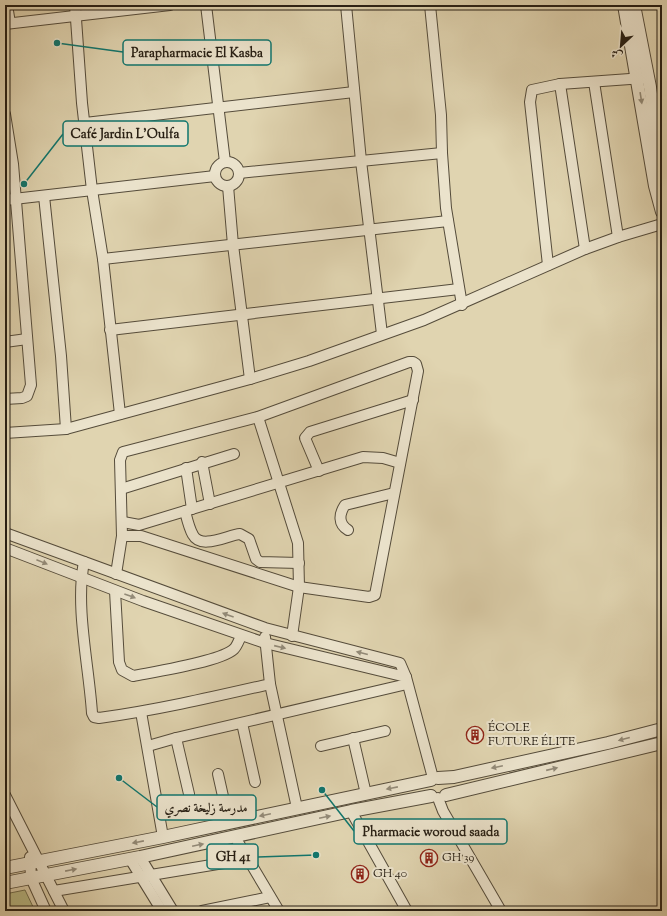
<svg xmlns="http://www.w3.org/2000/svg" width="667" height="916" font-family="'Sorts Mill Goudy',Amiri,serif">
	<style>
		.green { fill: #babb86; stroke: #706d4d }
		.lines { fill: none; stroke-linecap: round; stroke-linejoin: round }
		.minor-casing { stroke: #554c3b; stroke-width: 12 }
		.tertiary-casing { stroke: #554c3b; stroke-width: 14 }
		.minor { stroke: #ebe3cc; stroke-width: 10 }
		.tertiary { stroke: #ebe3cc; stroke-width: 12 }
		.oneway { fill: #938b79 }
		.labels { text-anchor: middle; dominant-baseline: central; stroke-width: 4; stroke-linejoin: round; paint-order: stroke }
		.poi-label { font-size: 12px; fill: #271f14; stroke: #ebe3cc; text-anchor: start }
		.leader { fill: none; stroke: #0f766e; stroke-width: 1.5 }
		.callout-dot { fill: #0f766e; stroke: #ebe3cc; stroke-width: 1.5 }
		.callout { fill: #ebe3cc; stroke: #0f766e; stroke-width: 1.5 }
		.callout-label { font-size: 13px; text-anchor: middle; font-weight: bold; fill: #271f14 }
	</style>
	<rect width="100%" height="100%" fill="#e0d4b0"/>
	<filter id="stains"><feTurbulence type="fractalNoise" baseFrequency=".005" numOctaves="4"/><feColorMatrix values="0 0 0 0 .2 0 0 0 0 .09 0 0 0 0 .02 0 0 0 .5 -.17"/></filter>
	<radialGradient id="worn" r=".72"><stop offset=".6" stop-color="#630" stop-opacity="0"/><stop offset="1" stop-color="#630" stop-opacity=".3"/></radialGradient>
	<path class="green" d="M25 890 35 911H5V894Z"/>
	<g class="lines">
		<defs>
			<g id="minor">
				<path d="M7 5 10 23"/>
				<path d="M75 5 82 103 92 190 103 259 120 414"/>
				<path d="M206 5 225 162"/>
				<path d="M346 5 361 161 382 334"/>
				<path d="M430 5 441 115 442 153 446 208 462 305"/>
				<path d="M5 24 170 5"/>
				<path d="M594 82 618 237"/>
				<path d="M560 84 585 249"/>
				<path d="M5 114 13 164 31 385 27 396 22 398 5 399"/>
				<path d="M85 123 354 92"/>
				<circle cx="227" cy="174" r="12"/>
				<path d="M239 173 442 153"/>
				<path d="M228 186 233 245 250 379"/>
				<path d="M44 196 61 356 66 429"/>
				<path d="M5 200 215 176"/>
				<path d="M103 259 448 221"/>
				<path d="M548 265 530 102 532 90 560 84 644 78"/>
				<path d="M110 330 459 289"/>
				<path d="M5 342 27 339"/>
				<path d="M409 362H413L416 364 418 371 375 595 369 597 299 587 141 536H122L120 460 123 452 258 417Z"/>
				<path d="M258 417 298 543 299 587 292 636"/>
				<path d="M5 433 66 429 250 379 309 361 424 320 585 249 618 237 662 224"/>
				<path d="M202 462 210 504"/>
				<path d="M186 468 192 509"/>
				<path d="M319 471 305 438 310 432 413 400"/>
				<path d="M121 489 234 454"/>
				<path d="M185 511C187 519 189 528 193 535 201 550 228 535 240 534L249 539 256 559 260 562 299 563"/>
				<path d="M123 522 139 525 363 457 383 458 400 463"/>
				<path d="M348 530C338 524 339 514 345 505L394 493"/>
				<path d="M5 533 265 628 400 663 406 677 433 778"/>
				<path d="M5 548 143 601 265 643 406 677"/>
				<path d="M84 562C75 607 89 666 92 713L94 717 99 718C157 710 213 697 270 684"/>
				<path d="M116 574 122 536"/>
				<path d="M115 591 119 662 122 670 133 676C153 672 220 662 234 649 237 646 239 640 241 636"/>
				<path d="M265 637 270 684 297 808"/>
				<path d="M141 712 163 837"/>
				<path d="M242 723 255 782"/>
				<path d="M176 738 189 794"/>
				<path d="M353 738 366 794"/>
				<path d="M148 746 176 738 407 684"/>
				<path d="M321 746 385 731"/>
				<path d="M218 774 229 823"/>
				<path d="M5 795 64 911"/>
				<path d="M438 798 443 811 501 911"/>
				<path d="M351 811 407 911"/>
				<path d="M235 837 279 911"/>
				<path d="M30 857 31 878 46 911"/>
				<path d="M140 857 173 911"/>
				<path d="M130 859 162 911"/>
				<path d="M54 891 248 859"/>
				<path d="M202 911 270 897"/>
			</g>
			<g id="tertiary">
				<path d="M624 5 655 186 662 212"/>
				<path d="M634 5 650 87 662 171"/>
				<path d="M438 778 454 777 608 743 662 729"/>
				<path d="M446 795 662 743"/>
				<path d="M5 868 163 837 431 780"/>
				<path d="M5 883 140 857 351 811 431 796"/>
			</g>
		</defs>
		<use href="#minor" class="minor-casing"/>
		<use href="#tertiary" class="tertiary-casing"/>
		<use href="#minor" class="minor"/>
		<use href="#tertiary" class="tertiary"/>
	</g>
	<defs><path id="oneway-solid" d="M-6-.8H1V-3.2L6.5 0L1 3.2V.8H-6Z"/></defs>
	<g class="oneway">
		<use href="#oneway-solid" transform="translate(641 98) rotate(81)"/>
		<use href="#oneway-solid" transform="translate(42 562) rotate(22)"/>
		<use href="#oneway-solid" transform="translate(130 596) rotate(20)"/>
		<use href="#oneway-solid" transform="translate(228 615) rotate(-160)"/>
		<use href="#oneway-solid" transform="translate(280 647) rotate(13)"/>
		<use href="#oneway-solid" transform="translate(362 653) rotate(-166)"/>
		<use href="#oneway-solid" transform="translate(624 739) rotate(165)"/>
		<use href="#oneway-solid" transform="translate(497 767) rotate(168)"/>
		<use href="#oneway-solid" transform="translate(552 769) rotate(-13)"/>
		<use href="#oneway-solid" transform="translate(392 788) rotate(169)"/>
		<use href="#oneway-solid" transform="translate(265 815) rotate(168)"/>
		<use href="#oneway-solid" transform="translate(325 817) rotate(-12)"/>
		<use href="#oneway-solid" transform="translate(138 842) rotate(169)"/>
		<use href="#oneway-solid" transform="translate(198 845) rotate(-12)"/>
		<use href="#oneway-solid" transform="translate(71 870) rotate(-11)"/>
	</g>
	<defs>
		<symbol id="building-ring" viewBox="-11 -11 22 22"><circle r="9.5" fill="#ebe3cc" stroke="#8f2418" stroke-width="1.5"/><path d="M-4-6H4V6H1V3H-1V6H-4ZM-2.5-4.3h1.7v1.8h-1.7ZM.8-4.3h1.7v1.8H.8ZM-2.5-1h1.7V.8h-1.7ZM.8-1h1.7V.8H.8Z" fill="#8f2418"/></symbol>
	</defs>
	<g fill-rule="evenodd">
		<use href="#building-ring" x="465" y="725" width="20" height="20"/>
		<use href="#building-ring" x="419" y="848" width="20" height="20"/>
		<use href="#building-ring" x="350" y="864" width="20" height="20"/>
	</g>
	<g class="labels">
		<g class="poi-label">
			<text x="488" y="728">ÉCOLE<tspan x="488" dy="14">FUTURE ÉLITE</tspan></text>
			<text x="442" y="858">GH 39</text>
			<text x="373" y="874">GH 40</text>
		</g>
	</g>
	<path class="leader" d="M57 43L123 52M24 184L63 134M119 778L157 807M322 790L354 831M316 855L258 857"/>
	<g class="callout-dot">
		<circle cx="57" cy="43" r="4"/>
		<circle cx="24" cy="184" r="4"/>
		<circle cx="119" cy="778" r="4"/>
		<circle cx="322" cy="790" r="4"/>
		<circle cx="316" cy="855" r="4"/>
	</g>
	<g class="callout">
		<rect x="123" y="40" width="148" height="25" rx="4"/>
		<rect x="63" y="121" width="125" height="25" rx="4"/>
		<rect x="157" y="795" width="99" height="25" rx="4"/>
		<rect x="354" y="819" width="153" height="25" rx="4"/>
		<rect x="207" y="844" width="51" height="25" rx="4"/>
	</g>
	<g class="callout-label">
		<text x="197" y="57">Parapharmacie El Kasba</text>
		<text x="125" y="138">Café Jardin L'Oulfa</text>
		<text x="206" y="812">مدرسة زليخة نصري</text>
		<text x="431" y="836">Pharmacie woroud saada</text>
		<text x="233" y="861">GH 41</text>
	</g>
	<rect width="667" height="916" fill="none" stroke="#e0d4b0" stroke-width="20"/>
	<rect x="6" y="6" width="655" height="904" fill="none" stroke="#271f14" stroke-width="2"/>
	<rect x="10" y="10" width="647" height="896" fill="none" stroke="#271f14"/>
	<g transform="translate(621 46) rotate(206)" stroke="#ebe3cc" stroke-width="3" paint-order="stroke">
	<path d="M0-3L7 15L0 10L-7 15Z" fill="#271f14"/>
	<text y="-6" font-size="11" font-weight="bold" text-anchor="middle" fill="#271f14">ش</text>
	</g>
	<rect width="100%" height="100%" filter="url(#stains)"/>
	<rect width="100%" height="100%" fill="url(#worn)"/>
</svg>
